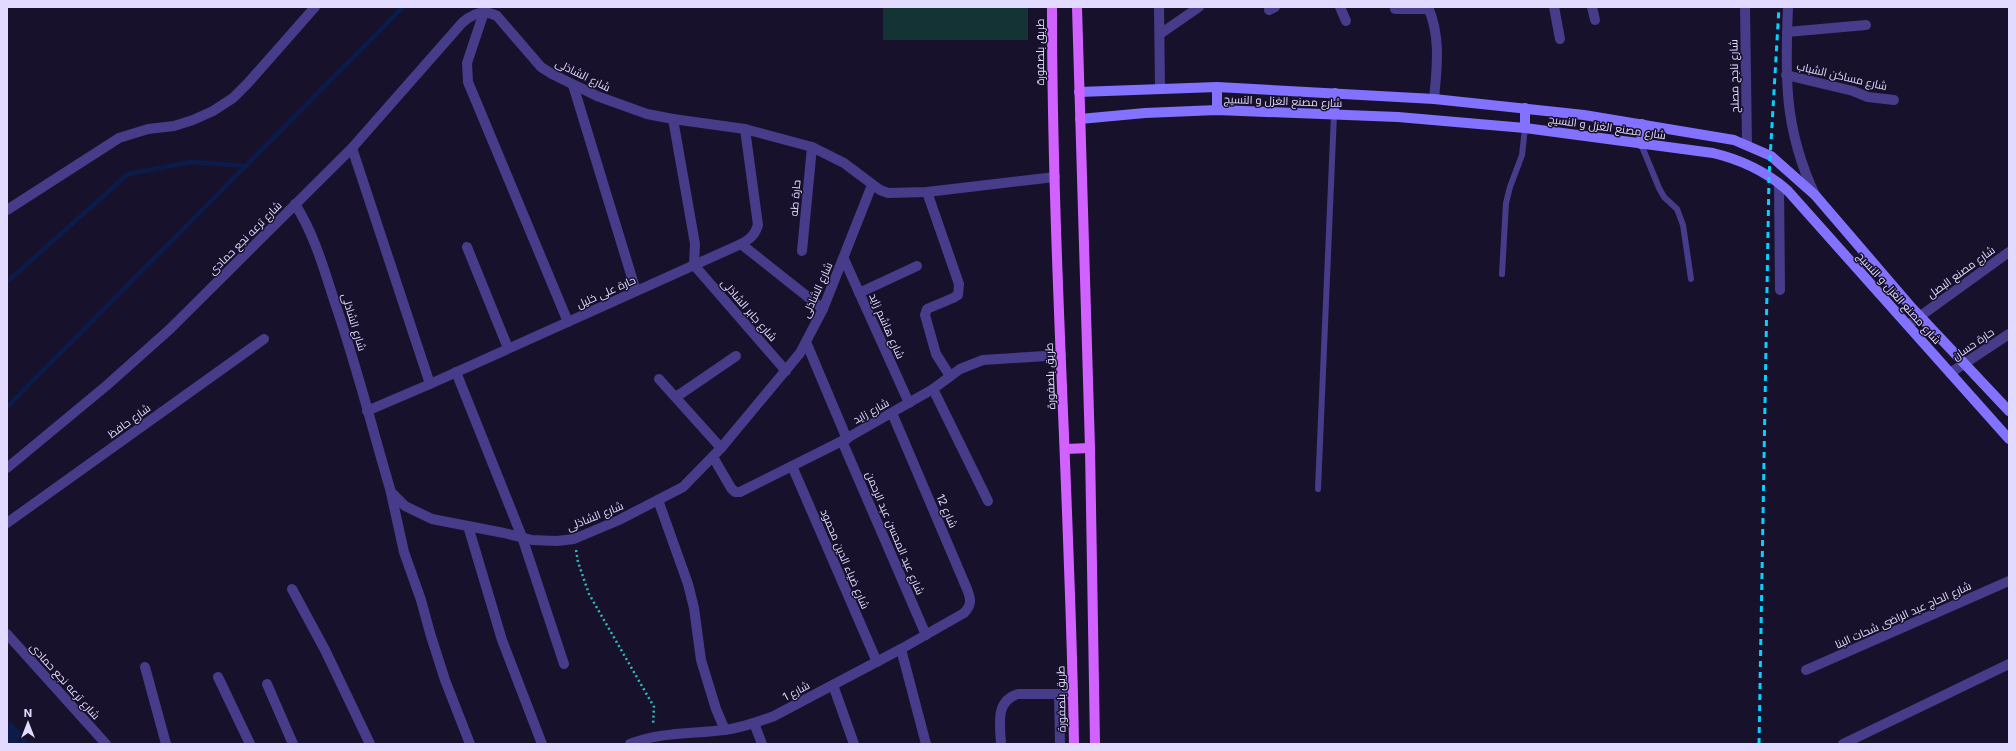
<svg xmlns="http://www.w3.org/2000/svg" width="2016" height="751" font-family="Inter,Cairo,sans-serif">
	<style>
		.green { fill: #143335 }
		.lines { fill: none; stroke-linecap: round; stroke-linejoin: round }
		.stream { stroke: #0b1c4a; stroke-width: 4.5 }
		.canal { stroke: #0b1c4a; stroke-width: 16 }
		.path { stroke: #31b9be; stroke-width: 2.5; stroke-dasharray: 2 3; stroke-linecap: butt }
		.service { stroke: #463c8a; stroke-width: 6 }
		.minor { stroke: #463c8a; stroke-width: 10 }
		.tertiary { stroke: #463c8a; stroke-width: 10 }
		.secondary { stroke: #8272ff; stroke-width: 10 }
		.primary { stroke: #d262ff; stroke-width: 10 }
		.rail { stroke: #07d0ff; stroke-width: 3; stroke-dasharray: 6 5; stroke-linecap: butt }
		.labels { text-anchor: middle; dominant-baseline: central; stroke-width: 3; stroke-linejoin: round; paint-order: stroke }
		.street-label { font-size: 11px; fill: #e2dbff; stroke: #18112b }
	</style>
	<rect width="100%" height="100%" fill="#18112b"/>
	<rect class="green" x="883" y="7" width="145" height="33"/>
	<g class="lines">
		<g class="stream">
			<path d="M7 282 128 174 191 162 247 166"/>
			<path d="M7 407 403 7"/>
		</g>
		<path class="canal" d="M7 729 20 744"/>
		<path class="path" d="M576 550 578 562 589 594 654 707 653 725"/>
		<g class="service">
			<path d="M1641 144 1659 188 1664 197 1677 209 1683 225 1691 279"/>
			<path d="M1502 274 1506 203 1510 187 1522 155 1525 128"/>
			<path d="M1318 489 1334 114"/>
		</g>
		<g class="minor">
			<path d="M1159 7 1160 88"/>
			<path d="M1340 7 1346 21"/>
			<path d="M1428 7C1441 37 1437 67 1434 99"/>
			<path d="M1554 7 1560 39"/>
			<path d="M1592 7 1595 20"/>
			<path d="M1745 7 1747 145"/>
			<path d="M1788 7C1785 78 1784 129 1815 195"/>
			<path d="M1395 9H1429"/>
			<path d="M1269 10 1275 7"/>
			<path d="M484 12 467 63 468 82 568 322"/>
			<path d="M1787 32 1866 25"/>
			<path d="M1160 34 1199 7"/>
			<path d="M1786 75 1853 91 1868 97 1894 100"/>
			<path d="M573 85 636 291"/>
			<path d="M673 119 695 244 694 265 786 371"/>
			<path d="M352 148 430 384"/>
			<path d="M1779 183 1780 290"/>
			<path d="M927 192 959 284 958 295 953 298 927 309 925 315 936 354 950 376"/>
			<path d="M295 204C314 234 323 266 334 300 356 363 372 428 391 492L405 506 432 519 504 533 532 540 557 541 574 539 619 520 683 487 721 448 800 353 823 309 872 185"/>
			<path d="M7 210 119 138 148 129 174 126 193 120 213 111 233 98 248 83 315 7"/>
			<path d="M741 244 823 309"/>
			<path d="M467 247 508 348"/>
			<path d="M802 251 812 147"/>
			<path d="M844 259 909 403"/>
			<path d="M859 293 917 266"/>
			<path d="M1908 325 2009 252"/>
			<path d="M806 342 847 439"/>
			<path d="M456 372 522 537 564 664"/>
			<path d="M1950 373 2009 334"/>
			<path d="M659 379 721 448"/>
			<path d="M933 389 988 501"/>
			<path d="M676 397 736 356"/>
			<path d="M367 411 430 384 741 244C750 239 755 235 758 225L745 129"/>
			<path d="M842 441 926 635"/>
			<path d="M713 457 731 488 735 492H740L842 441 933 389 960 369 983 360 1061 355"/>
			<path d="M792 466 877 662"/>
			<path d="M7 468 106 386 170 329 352 148 462 23C472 14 484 9 497 16L541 67 552 74 597 96 647 114 673 119 745 129 812 147 844 163 880 190 888 193 927 192 1055 177"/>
			<path d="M391 493 404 552 421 600 430 633 445 680 470 744"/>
			<path d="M658 500 688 584 694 608 701 660 716 709 725 730"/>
			<path d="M7 523 264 339"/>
			<path d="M468 526 502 640 542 744"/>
			<path d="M292 589 325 650 370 744"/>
			<path d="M901 649 926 744"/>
			<path d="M145 667 166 744"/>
			<path d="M1806 670 2009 581"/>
			<path d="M218 677 250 744"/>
			<path d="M267 684 293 744"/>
			<path d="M833 685 854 744"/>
			<path d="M1059 694 1060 744"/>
			<path d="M754 723 762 744"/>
			<path d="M630 744C660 732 692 734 724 730 741 728 758 722 774 716L901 649 964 613C972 605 971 599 967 589L892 413"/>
			<path d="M1001 744C1000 724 995 701 1018 694H1073"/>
			<path d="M1843 744 2009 664"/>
		</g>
		<path class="tertiary" d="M7 634 106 744"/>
		<g class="secondary">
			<path d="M1079 92 1217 87 1434 99 1584 115 1734 140 1771 156 1815 195 1912 308 2009 411"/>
			<path d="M1217 110V87"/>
			<path d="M1334 114 1335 93"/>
			<path d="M1080 119 1145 113 1217 110 1398 117 1525 128 1713 153C1742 160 1766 171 1788 191L2009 439"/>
			<path d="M1525 128V108"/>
			<path d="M1641 144 1642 124"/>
		</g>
		<g class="primary">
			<path d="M1052 7C1052 253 1070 498 1074 744"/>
			<path d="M1077 7 1090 448 1095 744"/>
			<path d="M1065 449 1090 448"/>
		</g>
		<path class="rail" d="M1759 744 1769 176 1779 7"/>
	</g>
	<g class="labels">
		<g class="street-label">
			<text transform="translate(1040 52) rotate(-90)">طريق بلصفورة</text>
			<text transform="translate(583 75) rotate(26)">شارع الشاذلى</text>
			<text transform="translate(1734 76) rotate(-91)">شارع ناجح مصلح</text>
			<text transform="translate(1842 76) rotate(13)">شارع مساكن الشباب</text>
			<text transform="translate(1283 101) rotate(2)">شارع مصنع الغزل و النسيج</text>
			<text transform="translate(1607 127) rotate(8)">شارع مصنع الغزل و النسيج</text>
			<text transform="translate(795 198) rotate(-85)">حارة طه</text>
			<text transform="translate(245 238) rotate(-45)">شارع ترعه نجع حمادى</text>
			<text transform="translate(1961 272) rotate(-36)">شارع مصنع البصل</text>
			<text transform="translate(817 290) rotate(-66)">شارع الشاذلى</text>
			<text transform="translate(606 292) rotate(-24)">حارة على خليل</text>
			<text transform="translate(1899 298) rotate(48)">شارع مصنع الغزل و النسيج</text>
			<text transform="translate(749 310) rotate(49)">شارع جابر الشاذلى</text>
			<text transform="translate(354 322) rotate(73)">شارع الشاذلى</text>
			<text transform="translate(887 326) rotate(66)">شارع هاشم زايد</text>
			<text transform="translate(1973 344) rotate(-34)">حارة حسان</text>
			<text transform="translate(1050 376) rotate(-92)">طريق بلصفورة</text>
			<text transform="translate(871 411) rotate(-29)">شارع زايد</text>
			<text transform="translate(129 421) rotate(-36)">شارع حافظ</text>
			<text transform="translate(947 511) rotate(67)">شارع 12</text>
			<text transform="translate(595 516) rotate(-22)">شارع الشاذلى</text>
			<text transform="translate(895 533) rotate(67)">شارع عبد المحسن عبد الرحمن</text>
			<text transform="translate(845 559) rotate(67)">شارع ضياء الدين محمود</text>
			<text transform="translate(1903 615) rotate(-24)">شارع الحاج عبد الراضى شحات البنا</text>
			<text transform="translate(65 681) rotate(48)">شارع ترعه نجع حمادى</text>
			<text transform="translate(796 691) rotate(-28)">شارع 1</text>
			<text transform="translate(1061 699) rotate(-91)">طريق بلصفورة</text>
		</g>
	</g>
	<rect width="2016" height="751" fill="none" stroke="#e2dbff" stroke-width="16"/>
	<g transform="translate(28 723)" stroke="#18112b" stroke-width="3" paint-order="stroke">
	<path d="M0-3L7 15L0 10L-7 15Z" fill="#e2dbff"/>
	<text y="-6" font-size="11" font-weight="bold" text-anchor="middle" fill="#e2dbff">N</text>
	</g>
</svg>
